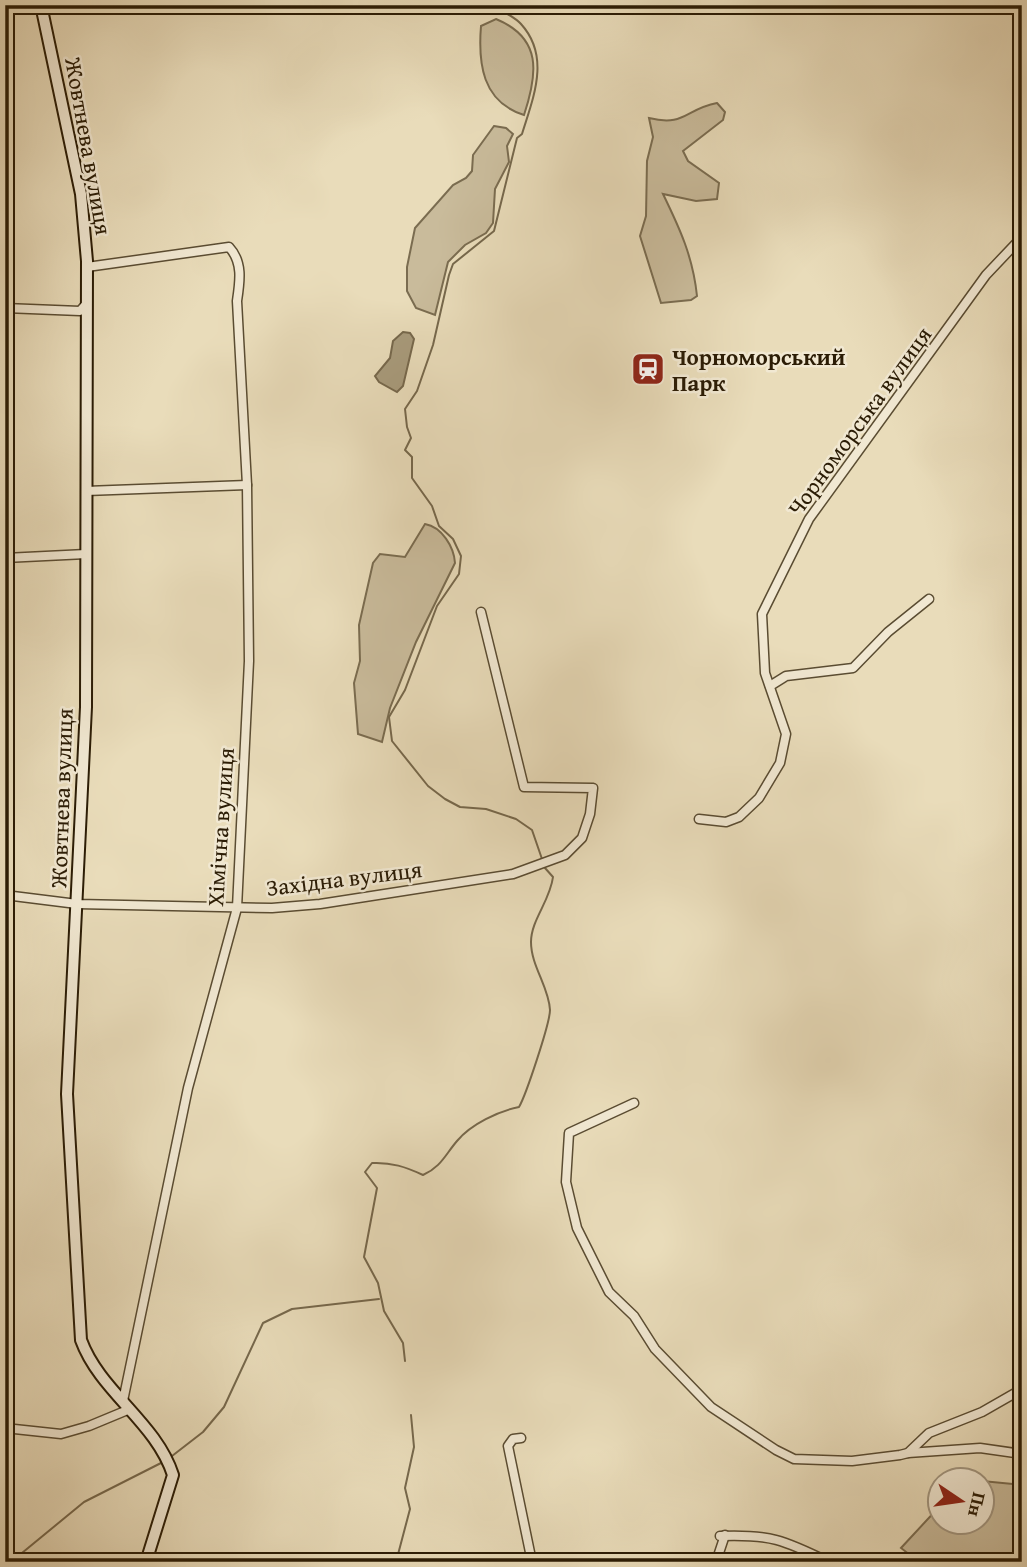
<svg xmlns="http://www.w3.org/2000/svg" width="1027" height="1567" font-family="'Gentium Book Plus',serif">
	<style>
		.green { fill: #c9bb9b; stroke: #7a6c50; stroke-width: 2 }
		.water { fill: #a89b7c; stroke: #76684c; stroke-width: 2 }
		.lines { fill: none; stroke-linecap: round; stroke-linejoin: round }
		.stream { stroke: #76684c; stroke-width: 2 }
		.minor-casing { stroke: #5a4c32; stroke-width: 11 }
		.secondary-casing { stroke: #2b1c05; stroke-width: 14 }
		.minor { stroke: #f1e8d2; stroke-width: 8 }
		.secondary { stroke: #f1e8d2; stroke-width: 10 }
		.labels { text-anchor: middle; dominant-baseline: central; stroke-width: 5; stroke-linejoin: round; paint-order: stroke }
		.street-label { font-size: 23px; fill: #2b1c05; stroke: #f1e8d2 }
		.poi-label { font-size: 23px; font-weight: bold; fill: #2b1c05; stroke: #f1e8d2; text-anchor: start }
	</style>
	<rect width="100%" height="100%" fill="#e9dcba"/>
	<filter id="stains"><feTurbulence type="fractalNoise" baseFrequency=".00286" numOctaves="4"/><feColorMatrix values="0 0 0 0 .2 0 0 0 0 .09 0 0 0 0 .02 0 0 0 .5 -.17"/></filter>
	<radialGradient id="worn" r=".72"><stop offset=".6" stop-color="#630" stop-opacity="0"/><stop offset="1" stop-color="#630" stop-opacity=".3"/></radialGradient>
	<g class="green">
		<path d="M496 19C542 38 538 73 524 115 482 102 478 63 481 26Z"/>
		<path d="M717 103 725 112 723 120 683 151 688 161 719 183 717 199 696 201 663 194C680 229 693 257 697 296L691 300 661 303 640 236 646 216 647 161 653 137 649 118C685 127 685 109 717 103Z"/>
		<path d="M494 126 506 128 513 134 507 146 509 162 495 189 493 223 486 233 465 245 448 262 435 315 416 308 407 291V267L415 228 453 185 466 178 472 171 473 155Z"/>
		<path d="M425 524C442 527 454 547 455 563L416 642 390 708 382 742 358 734 354 683 360 661 359 625 373 563 380 554 405 557Z"/>
		<path d="M982 1481 1022 1485V1562H919L901 1548 939 1507 940 1522H982Z"/>
	</g>
	<path class="water" d="M403 332 410 333 414 339 403 386 397 392 379 382 375 376 390 358 393 341Z"/>
	<g class="lines">
		<g class="stream">
			<path d="M494 5C502 12 514 16 521 24 551 57 533 98 522 134L517 138 494 231 453 264 449 275 433 345 417 391 405 409 407 427 411 438 405 450 412 457V478L432 506 439 526 453 539 461 556 459 574 437 606 405 690 389 717 392 741 428 786 445 799 460 807 486 809 516 819 532 830 542 859"/>
			<path d="M405 1361 403 1343 384 1311 378 1283 364 1257 377 1188 365 1172 372 1163C391 1162 406 1167 423 1175 441 1167 445 1155 457 1141 471 1124 499 1111 519 1107 526 1095 550 1023 550 1010 549 987 531 966 531 942 531 920 550 901 553 877L545 868"/>
			<path d="M172 1456 203 1432 224 1407 263 1323 292 1309 379 1299"/>
			<path d="M11 1562 84 1502 161 1463"/>
			<path d="M396 1562 410 1509 405 1488 414 1447 411 1415"/>
		</g>
		<defs>
			<g id="minor">
				<path d="M87 267 229 247C243 262 240 281 237 301L247 485 249 661 237 908 188 1088 123 1401"/>
				<path d="M5 308 80 311 86 304"/>
				<path d="M5 483 7 558"/>
				<path d="M86 491 247 485"/>
				<path d="M5 558 86 554"/>
				<path d="M770 686 786 676 853 668 888 632 929 599"/>
				<path d="M699 819 726 822 739 817 759 798 780 763 786 734 765 673 762 614 809 519 986 275 1022 237"/>
				<path d="M5 895 77 904 272 908 320 904 513 874 565 855 582 838 590 814 593 788 524 787 481 612"/>
				<path d="M634 1103 569 1133 566 1182 577 1228 609 1292 634 1316 655 1349 711 1407 776 1450 794 1459 852 1461 900 1455 908 1453 929 1433 982 1412 1022 1389"/>
				<path d="M5 1428 61 1434 89 1426 130 1409"/>
				<path d="M521 1438 513 1439 508 1446 532 1562"/>
				<path d="M908 1453 980 1448 1022 1454"/>
				<path d="M720 1536C770 1534 784 1540 829 1562"/>
				<path d="M716 1562 725 1535"/>
			</g>
			<path id="secondary" d="M41 5 81 194 87 261 86 707 67 1094 81 1340C100 1392 156 1422 173 1475L146 1562"/>
		</defs>
		<use href="#minor" class="minor-casing"/>
		<use href="#secondary" class="secondary-casing"/>
		<use href="#minor" class="minor"/>
		<use href="#secondary" class="secondary"/>
	</g>
	<defs>
		<symbol id="station-square" viewBox="-11 -11 22 22"><rect x="-9" y="-9" width="18" height="18" rx="4" fill="#8f2418" stroke="#f1e8d2"/><path d="M-3-6H3Q5-6 5-4V2Q5 4 3 4L4.5 6H3L1.5 4h-3L-3 6H-4.5L-3 4Q-5 4-5 2V-4Q-5-6-3-6ZM-3.5-4v3h7v-3ZM-3.5 1v1.5H-2V1ZM2 1v1.5H3.5V1Z" fill="#fff"/></symbol>
	</defs>
	<g fill-rule="evenodd">
		<use href="#station-square" x="629" y="350" width="38" height="38"/>
	</g>
	<g class="labels">
		<g class="street-label">
			<text transform="translate(89 146) rotate(80)">Жовтнева вулиця</text>
			<text transform="translate(859 421) rotate(-54)">Чорноморська вулиця</text>
			<text transform="translate(61 798) rotate(-88)">Жовтнева вулиця</text>
			<text transform="translate(220 827) rotate(-86)">Хімічна вулиця</text>
			<text transform="translate(344 878) rotate(-7)">Західна вулиця</text>
		</g>
		<g class="poi-label">
			<text x="672" y="356">Чорноморський<tspan x="672" dy="26">Парк</tspan></text>
		</g>
	</g>
	<rect width="1027" height="1567" fill="none" stroke="#e9dcba" stroke-width="28"/>
	<rect x="7" y="7" width="1013" height="1553" fill="none" stroke="#2b1c05" stroke-width="3.5"/>
	<rect x="14" y="14" width="999" height="1539" fill="none" stroke="#2b1c05" stroke-width="2"/>
	<g transform="translate(961 1501) rotate(103)"><circle r="33" fill="#f1e8d2" stroke="#a29680" stroke-width="2"/>
	<path d="M0-5L12 26L0 18L-12 26Z" fill="#8f2418"/>
	<text y="-10" font-size="19" font-weight="bold" text-anchor="middle" fill="#2b1c05">Пн</text>
	</g>
	<rect width="100%" height="100%" filter="url(#stains)"/>
	<rect width="100%" height="100%" fill="url(#worn)"/>
</svg>
